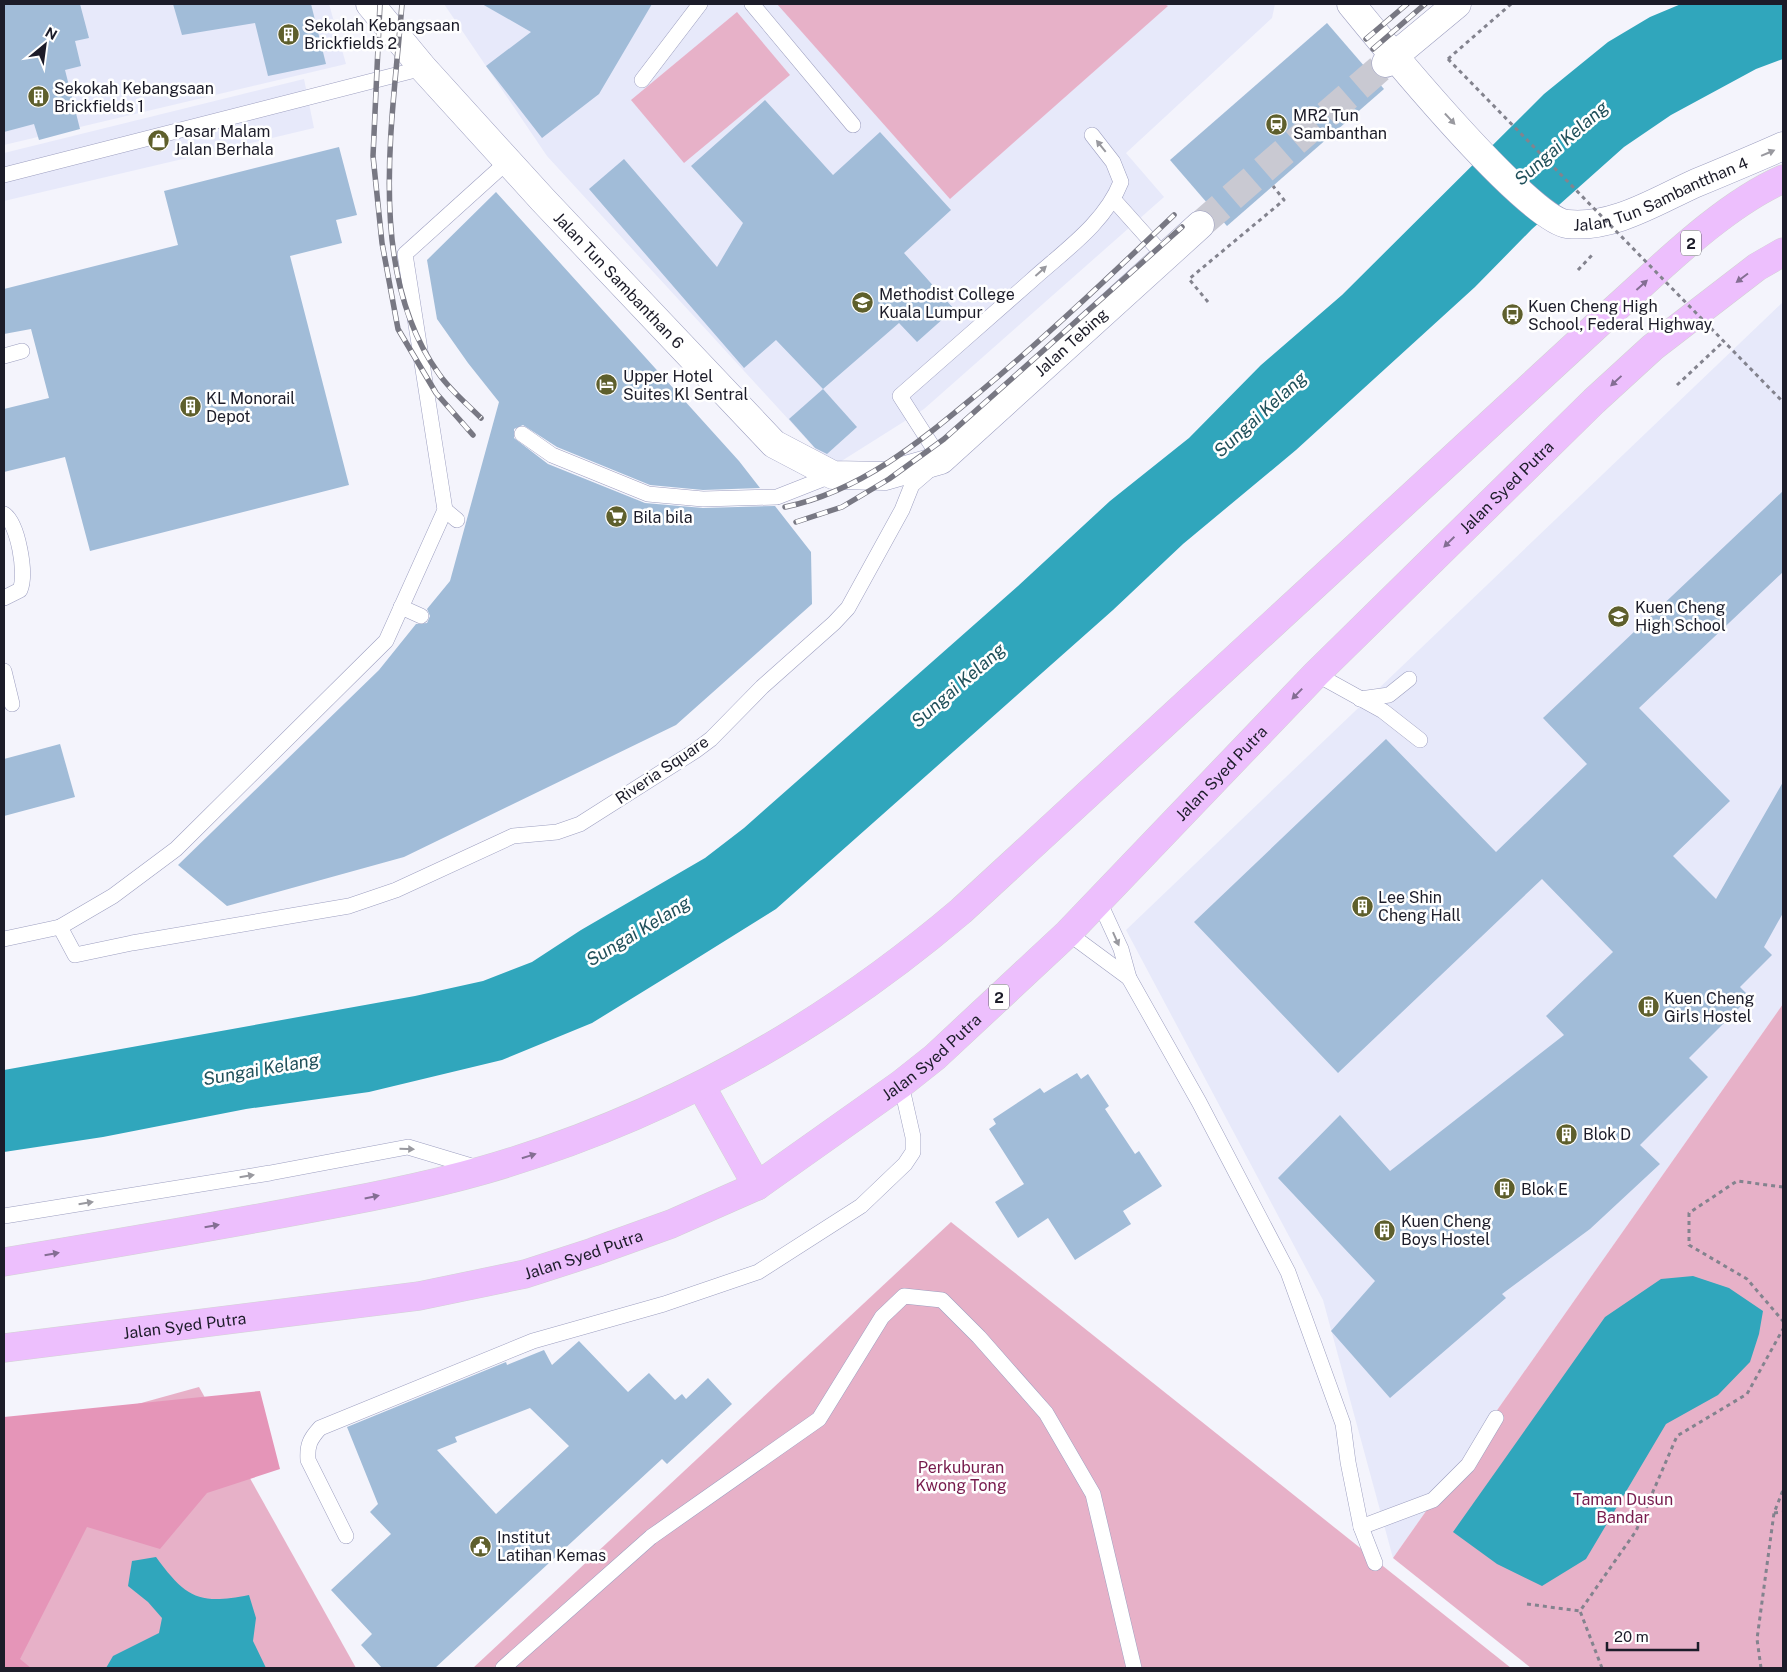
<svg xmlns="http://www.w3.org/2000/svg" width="1787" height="1672" font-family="'Public Sans',sans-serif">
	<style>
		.built { fill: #e7e9fa }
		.green { fill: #e7b1c8 }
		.forest { fill: #e595b8 }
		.water { fill: #30a6bc }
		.building { fill: #a1bcd8; fill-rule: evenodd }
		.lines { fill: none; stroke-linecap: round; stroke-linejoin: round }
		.minor-tunnel { stroke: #c9c9d2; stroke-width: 28; stroke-dasharray: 28 14; stroke-linecap: butt }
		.service-casing { stroke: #9d9fc0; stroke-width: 16 }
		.minor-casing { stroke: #9d9fc0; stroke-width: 29 }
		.primary-casing { stroke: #d2d2d4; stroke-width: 29 }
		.path { stroke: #83838e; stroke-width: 3; stroke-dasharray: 4 4; stroke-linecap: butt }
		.service { stroke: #fff; stroke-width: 15 }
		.minor { stroke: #fff; stroke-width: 28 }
		.primary { stroke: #edbffd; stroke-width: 28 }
		.rail-casing { stroke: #787883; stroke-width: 5.5 }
		.rail { stroke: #fff; stroke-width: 4; stroke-dasharray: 11; stroke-linecap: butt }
		.path-bridge { stroke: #83838e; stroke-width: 3; stroke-dasharray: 4 4; stroke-linecap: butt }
		.oneway { fill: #99999f }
		.oneway2 { fill: #846e93 }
		.labels { text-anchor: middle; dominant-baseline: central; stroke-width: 5; stroke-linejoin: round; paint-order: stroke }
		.shield { fill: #fff; stroke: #606069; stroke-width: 1 }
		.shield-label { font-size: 15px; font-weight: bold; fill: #1c1c29 }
		.poi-label { font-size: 16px; fill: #1c1c29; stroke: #fff; text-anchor: start }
		.street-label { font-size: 16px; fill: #1c1c29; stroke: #fff }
		.park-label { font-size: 16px; fill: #771b4d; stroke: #fff }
		.water-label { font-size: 18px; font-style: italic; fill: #20505a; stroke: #fff }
	</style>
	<rect width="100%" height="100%" fill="#f4f4fc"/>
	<g class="built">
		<path d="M4 4H329L346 64 4 145Z"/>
		<path d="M444 4H1275L1272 18 1126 153 1164 197 924 409 832 467 547 156Z"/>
		<path d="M304 79 314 128 4 201V153Z"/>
		<path d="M1783 302V1004L1393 1558 1323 1300 1126 930Z"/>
	</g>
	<g class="green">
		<path d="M777 4H1164L1168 6 950 199Z"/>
		<path d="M737 12 790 75 684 163 631 100Z"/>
		<path d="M1783 1004V1668H1531L1393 1558Z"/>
		<path d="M951 1222 1511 1668H473Z"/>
		<path d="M199 1387 356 1668H4V1441Z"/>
	</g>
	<path class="forest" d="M260 1391 280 1469 207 1493 160 1549 87 1527 20 1659 31 1668H4V1417Z"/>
	<g class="water">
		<path d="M1681 4H1783V59L1756 69 1671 115 1624 147 1532 229 1475 287 1296 450 1183 544 1113 610 776 909 683 967 592 1023 502 1060 369 1092 246 1109 103 1137 4 1152V1070L415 996 483 981 532 962 581 930 705 858 744 828 1018 586 1110 501 1189 438 1261 365 1342 295 1544 94 1608 42 1650 17Z"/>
		<path d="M1693 1276 1729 1288 1763 1311 1759 1334 1750 1362 1718 1395 1666 1424 1586 1559 1542 1586 1497 1564 1453 1532 1605 1317 1661 1279Z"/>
		<path d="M156 1557C186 1598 199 1605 249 1595L256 1618 253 1641 266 1668H106L113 1656 159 1633 162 1618 148 1602 128 1586 132 1561Z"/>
	</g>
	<g class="building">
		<path d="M4 4H80L89 38 75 41 81 66 65 70 80 129 39 140 34 124 4 132Z"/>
		<path d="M173 4H311L326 64 268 76 255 23 182 35Z"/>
		<path d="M482 4H652L599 94 542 138 486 66 531 32Z"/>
		<path d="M1327 23 1384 89 1227 226 1170 160Z"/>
		<path d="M765 100 833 175 880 132 951 210 904 253 954 309 917 342 899 323 823 389 776 340 744 368 589 189 624 159 717 267 743 223 691 166Z"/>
		<path d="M339 147 357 215 336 220 342 243 290 256 349 485 90 551 65 457 4 472V409L49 398 31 329 4 334V289L178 245 164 191Z"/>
		<path d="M496 192 739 461 760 488 703 490 650 485 557 447 523 425 514 429V438L548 464 645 503 703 508 775 506 811 552 812 604 676 725 404 857 227 906 178 865 379 670 416 624 427 623 430 616 427 609 450 581 499 402 468 363 437 319 427 260Z"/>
		<path d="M823 389 857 427 827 454 815 448 789 419Z"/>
		<path d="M1783 491V572L1639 708 1730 801 1673 856 1716 899 1783 782V913L1764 947 1772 955 1740 987 1750 997 1689 1058 1708 1077 1640 1145 1660 1164 1590 1229 1502 1294 1506 1298 1390 1398 1331 1331 1375 1281 1278 1178 1340 1115 1390 1171 1564 1035 1546 1016 1613 952 1542 879 1338 1073 1194 922 1386 739 1496 852 1587 764 1543 718Z"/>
		<path d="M60 744 75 797 4 816V759Z"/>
		<path d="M1077 1073 1081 1079 1088 1074 1109 1106 1105 1109 1135 1154 1139 1151 1162 1186 1123 1211 1131 1224 1075 1260 1048 1218 1018 1238 995 1202 1024 1184 989 1129 996 1124 993 1119 1040 1088 1044 1093Z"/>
		<path d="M579 1341 628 1392 649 1373 675 1400 682 1394 686 1399 708 1378 732 1404 667 1464 662 1459 435 1668H382L361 1645 372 1634 331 1590 391 1534 370 1512 378 1504 347 1427 506 1362 507 1365 544 1350 552 1365ZM530 1408 569 1446 496 1514 437 1450 457 1442 455 1437Z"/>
	</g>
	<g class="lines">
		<path class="minor-tunnel" d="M1200 225 1386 63"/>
		<defs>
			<g id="service">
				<path d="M752 4 853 125"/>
				<path d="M642 80 700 4"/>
				<path d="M4 175 423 68"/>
				<path d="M1114 200 1165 257"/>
				<path d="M4 356 22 351"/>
				<path d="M522 434 552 455 648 494 703 499 777 497 833 475"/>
				<path d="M445 510 457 520"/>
				<path d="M4 514C18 523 27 574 20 590L4 598"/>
				<path d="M401 607 421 616"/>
				<path d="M4 671 12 704"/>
				<path d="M1316 674 1383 711 1420 740"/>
				<path d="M1360 699 1389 695 1409 679"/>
				<path d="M1099 901 1121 949 1129 978 1199 1102 1288 1272 1343 1424 1348 1462 1361 1527 1375 1563"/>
				<path d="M60 927 113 896 176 849 386 641 445 510 405 254 508 161"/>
				<path d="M1068 933 1129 978"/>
				<path d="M4 939 60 927 75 955 132 943 349 906 396 890 513 836 557 832 580 824 695 751 711 739 762 687 834 623 848 608 902 510 912 485 941 460 900 396C944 357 988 319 1032 280 1064 251 1105 223 1121 182L1113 162 1092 135"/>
				<path d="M4 1216 270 1173 408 1147 478 1168"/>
				<path d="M1361 1527 1433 1500 1468 1465 1496 1418"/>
				<path d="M346 1536 308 1460C307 1445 310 1439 320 1428L533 1341 664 1304 758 1272 861 1206 905 1164 913 1152V1137L901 1084"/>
				<path d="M503 1668 651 1537 819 1419 882 1317 904 1296 942 1300 979 1337 1046 1413 1093 1494 1134 1668"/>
			</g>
			<g id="minor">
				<path id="s1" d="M370 4 423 68 543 200 774 444 833 475 885 476 941 460 1200 225"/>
				<path id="s2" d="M1351 4C1382 42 1528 220 1567 224 1613 229 1656 201 1696 183 1725 171 1754 159 1783 146"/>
				<path d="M1386 63 1457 4"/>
			</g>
			<g id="primary">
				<path d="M701 1086 757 1186"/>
				<path d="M4 1262C100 1246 196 1230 291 1212 356 1200 421 1188 484 1170 661 1119 821 1030 961 911L1606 317C1658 271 1720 207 1783 179"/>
				<path id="s3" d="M4 1348 419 1296 525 1274 593 1252 671 1224 757 1186 901 1084 935 1057 1068 933 1316 674 1594 401 1653 347 1757 267 1783 252"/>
			</g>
		</defs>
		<use href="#service" class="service-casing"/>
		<use href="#minor" class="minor-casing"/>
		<use href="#primary" class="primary-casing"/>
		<g class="path">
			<path d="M1448 59 1511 4"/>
			<path d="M1578 270 1593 254"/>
			<path d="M1208 302 1189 279 1284 200 1273 186"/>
			<path d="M1677 385 1724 341"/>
			<path d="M1783 1187 1737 1181 1689 1213V1245L1747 1279 1783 1321"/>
			<path d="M1774 1513 1783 1512"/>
			<path d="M1527 1604 1580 1611"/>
			<path d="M1602 1668 1580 1611 1636 1531 1677 1436 1747 1394 1783 1329"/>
			<path d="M1761 1668 1757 1639 1774 1513 1783 1490"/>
		</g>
		<use href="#service" class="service"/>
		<use href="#minor" class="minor"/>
		<use href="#primary" class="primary"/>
		<defs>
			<g id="rail">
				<path d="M380 4 373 156 382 243 398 329 436 393 473 435"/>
				<path d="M402 4C393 121 365 272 439 374 450 390 467 404 481 418"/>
				<path d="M1366 39 1407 4"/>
				<path d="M1373 49 1425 4"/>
				<path d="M785 507C862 491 922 440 981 391 1048 335 1111 275 1174 215"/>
				<path d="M796 522 842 507 889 479 944 439 1182 227"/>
			</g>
		</defs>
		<use href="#rail" class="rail-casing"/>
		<use href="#rail" class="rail"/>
		<path class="path-bridge" d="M1448 59 1783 402"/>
	</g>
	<defs><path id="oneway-solid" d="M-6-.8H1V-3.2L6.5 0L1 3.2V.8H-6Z" transform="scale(1.25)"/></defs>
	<g class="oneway">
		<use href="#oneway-solid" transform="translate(1450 119) rotate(47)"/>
		<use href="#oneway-solid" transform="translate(1101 146) rotate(-129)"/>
		<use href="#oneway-solid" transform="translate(1768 153) rotate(-23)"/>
		<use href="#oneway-solid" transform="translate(1041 271) rotate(-42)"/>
		<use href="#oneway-solid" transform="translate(1116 939) rotate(66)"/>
		<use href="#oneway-solid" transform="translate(407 1149) rotate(1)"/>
		<use href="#oneway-solid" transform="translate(247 1176) rotate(-9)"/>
		<use href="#oneway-solid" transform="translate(86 1203) rotate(-9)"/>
	</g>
	<g class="oneway2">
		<use href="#oneway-solid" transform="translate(1742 278) rotate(143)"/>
		<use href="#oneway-solid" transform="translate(1642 285) rotate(-42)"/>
		<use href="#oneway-solid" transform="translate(1616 381) rotate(137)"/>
		<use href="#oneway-solid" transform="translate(1449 542) rotate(136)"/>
		<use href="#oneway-solid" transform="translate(1297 694) rotate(134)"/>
		<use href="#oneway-solid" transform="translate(529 1156) rotate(-17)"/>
		<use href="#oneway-solid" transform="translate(372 1197) rotate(-12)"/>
		<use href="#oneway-solid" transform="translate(212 1226) rotate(-10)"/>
		<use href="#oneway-solid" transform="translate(52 1254) rotate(-10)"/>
	</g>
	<defs>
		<symbol id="building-disc" viewBox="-11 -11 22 22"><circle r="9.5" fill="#5e5f2c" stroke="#fff"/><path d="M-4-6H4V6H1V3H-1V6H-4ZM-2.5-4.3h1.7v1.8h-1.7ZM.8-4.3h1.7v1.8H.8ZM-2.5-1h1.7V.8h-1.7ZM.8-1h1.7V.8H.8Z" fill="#fff"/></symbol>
		<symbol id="station-disc" viewBox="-11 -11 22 22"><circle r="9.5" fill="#5e5f2c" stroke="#fff"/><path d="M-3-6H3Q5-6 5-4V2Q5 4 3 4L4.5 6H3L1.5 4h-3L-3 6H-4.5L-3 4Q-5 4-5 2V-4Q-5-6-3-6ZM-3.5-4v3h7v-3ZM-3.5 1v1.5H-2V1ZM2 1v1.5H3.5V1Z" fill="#fff"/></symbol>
		<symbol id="shop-disc" viewBox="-11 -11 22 22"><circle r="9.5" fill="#5e5f2c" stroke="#fff"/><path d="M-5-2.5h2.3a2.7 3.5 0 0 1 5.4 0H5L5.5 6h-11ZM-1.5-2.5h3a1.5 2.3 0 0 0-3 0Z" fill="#fff"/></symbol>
		<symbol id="university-disc" viewBox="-11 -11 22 22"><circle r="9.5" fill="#5e5f2c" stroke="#fff"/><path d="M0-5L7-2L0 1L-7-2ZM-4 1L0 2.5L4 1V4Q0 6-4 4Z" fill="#fff"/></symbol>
		<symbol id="bus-disc" viewBox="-11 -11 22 22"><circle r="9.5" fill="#5e5f2c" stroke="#fff"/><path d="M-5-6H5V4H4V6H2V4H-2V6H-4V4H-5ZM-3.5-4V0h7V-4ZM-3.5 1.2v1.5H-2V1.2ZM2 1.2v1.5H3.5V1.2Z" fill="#fff"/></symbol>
		<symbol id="hotel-disc" viewBox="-11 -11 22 22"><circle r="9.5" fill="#5e5f2c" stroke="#fff"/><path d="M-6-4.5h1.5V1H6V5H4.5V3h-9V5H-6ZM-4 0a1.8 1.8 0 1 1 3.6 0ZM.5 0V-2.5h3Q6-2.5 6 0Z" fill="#fff"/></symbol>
		<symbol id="supermarket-disc" viewBox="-11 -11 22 22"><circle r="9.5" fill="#5e5f2c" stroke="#fff"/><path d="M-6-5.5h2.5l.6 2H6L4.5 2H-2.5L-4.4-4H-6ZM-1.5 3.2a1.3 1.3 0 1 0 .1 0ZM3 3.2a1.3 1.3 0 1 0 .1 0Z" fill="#fff"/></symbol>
		<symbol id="school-disc" viewBox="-11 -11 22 22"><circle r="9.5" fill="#5e5f2c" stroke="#fff"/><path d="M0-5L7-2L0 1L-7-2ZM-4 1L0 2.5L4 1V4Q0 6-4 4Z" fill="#fff"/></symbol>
		<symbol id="civic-disc" viewBox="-11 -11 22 22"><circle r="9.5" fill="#5e5f2c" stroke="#fff"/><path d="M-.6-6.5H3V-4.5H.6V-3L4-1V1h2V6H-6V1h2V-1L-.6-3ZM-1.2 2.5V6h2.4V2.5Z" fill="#fff"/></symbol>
	</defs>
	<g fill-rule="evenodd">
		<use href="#building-disc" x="276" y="22" width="25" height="25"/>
		<use href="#building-disc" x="26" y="84" width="25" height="25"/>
		<use href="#station-disc" x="1264" y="112" width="25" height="25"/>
		<use href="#shop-disc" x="146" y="128" width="25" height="25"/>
		<use href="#university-disc" x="850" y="290" width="25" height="25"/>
		<use href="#bus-disc" x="1500" y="302" width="25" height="25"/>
		<use href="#hotel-disc" x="594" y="372" width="25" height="25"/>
		<use href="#building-disc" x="178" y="394" width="25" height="25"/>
		<use href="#supermarket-disc" x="604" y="504" width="25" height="25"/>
		<use href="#school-disc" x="1606" y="604" width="25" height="25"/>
		<use href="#building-disc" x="1350" y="894" width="25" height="25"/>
		<use href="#building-disc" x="1636" y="994" width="25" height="25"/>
		<use href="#building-disc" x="1554" y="1122" width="25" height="25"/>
		<use href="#building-disc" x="1492" y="1176" width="25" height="25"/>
		<use href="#building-disc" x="1372" y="1218" width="25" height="25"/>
		<use href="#civic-disc" x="468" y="1534" width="25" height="25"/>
	</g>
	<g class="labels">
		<g class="shield">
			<rect x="1681" y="230.5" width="20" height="25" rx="4"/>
			<rect x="989" y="984.5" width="20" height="25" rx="4"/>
		</g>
		<g class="shield-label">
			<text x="1691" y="243">2</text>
			<text x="999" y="997">2</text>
		</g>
		<g class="poi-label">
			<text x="304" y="25">Sekolah Kebangsaan<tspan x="304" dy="18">Brickfields 2</tspan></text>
			<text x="54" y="88">Sekokah Kebangsaan<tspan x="54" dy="18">Brickfields 1</tspan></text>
			<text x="1293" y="115">MR2 Tun<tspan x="1293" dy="18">Sambanthan</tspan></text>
			<text x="174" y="131">Pasar Malam<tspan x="174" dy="18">Jalan Berhala</tspan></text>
			<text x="879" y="294">Methodist College<tspan x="879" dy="18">Kuala Lumpur</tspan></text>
			<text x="1528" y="306">Kuen Cheng High<tspan x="1528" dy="18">School, Federal Highway</tspan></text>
			<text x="623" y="376">Upper Hotel<tspan x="623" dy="18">Suites Kl Sentral</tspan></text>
			<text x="206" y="398">KL Monorail<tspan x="206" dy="18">Depot</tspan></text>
			<text x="633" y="517">Bila bila</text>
			<text x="1635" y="607">Kuen Cheng<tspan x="1635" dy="18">High School</tspan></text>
			<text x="1378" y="897">Lee Shin<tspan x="1378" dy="18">Cheng Hall</tspan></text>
			<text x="1664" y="998">Kuen Cheng<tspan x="1664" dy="18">Girls Hostel</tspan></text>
			<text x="1583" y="1134">Blok D</text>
			<text x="1521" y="1189">Blok E</text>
			<text x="1401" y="1221">Kuen Cheng<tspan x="1401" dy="18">Boys Hostel</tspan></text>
			<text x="497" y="1537">Institut<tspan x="497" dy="18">Latihan Kemas</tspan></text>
		</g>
		<g class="street-label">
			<text stroke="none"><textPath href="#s2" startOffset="410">Jalan Tun Sambantthan 4</textPath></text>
			<text stroke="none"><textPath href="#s1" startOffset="372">Jalan Tun Sambanthan 6</textPath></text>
			<text stroke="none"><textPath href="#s1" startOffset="950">Jalan Tebing</textPath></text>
			<text stroke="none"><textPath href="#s3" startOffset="1802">Jalan Syed Putra</textPath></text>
			<text transform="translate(662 770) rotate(-34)">Riveria Square</text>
			<text stroke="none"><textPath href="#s3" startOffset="1398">Jalan Syed Putra</textPath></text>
			<text stroke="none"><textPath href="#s3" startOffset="992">Jalan Syed Putra</textPath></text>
			<text stroke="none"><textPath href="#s3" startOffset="588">Jalan Syed Putra</textPath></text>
			<text stroke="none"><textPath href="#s3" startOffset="182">Jalan Syed Putra</textPath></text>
		</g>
		<g class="park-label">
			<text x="961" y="1467">Perkuburan<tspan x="961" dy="18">Kwong Tong</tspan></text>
			<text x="1623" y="1499">Taman Dusun<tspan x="1623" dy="18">Bandar</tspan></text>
		</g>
		<g class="water-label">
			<text transform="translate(1561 143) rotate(-41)">Sungai Kelang</text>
			<text transform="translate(1260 414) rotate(-42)">Sungai Kelang</text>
			<text transform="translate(958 685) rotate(-41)">Sungai Kelang</text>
			<text transform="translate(638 931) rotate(-31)">Sungai Kelang</text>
			<text transform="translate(261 1069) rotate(-10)">Sungai Kelang</text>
		</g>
	</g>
	<rect width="1787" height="1672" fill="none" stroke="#1c1c29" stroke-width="10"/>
	<g transform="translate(45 45) rotate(29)" stroke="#ffffff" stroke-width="4" paint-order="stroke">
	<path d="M0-4L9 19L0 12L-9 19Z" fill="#1c1c29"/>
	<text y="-8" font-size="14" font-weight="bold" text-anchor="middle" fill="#1c1c29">N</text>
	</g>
	<path d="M1607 1642v8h91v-8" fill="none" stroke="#1c1c29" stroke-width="2.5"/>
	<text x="1614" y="1642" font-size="15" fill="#1c1c29" stroke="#ffffff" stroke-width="4" paint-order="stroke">20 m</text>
</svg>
